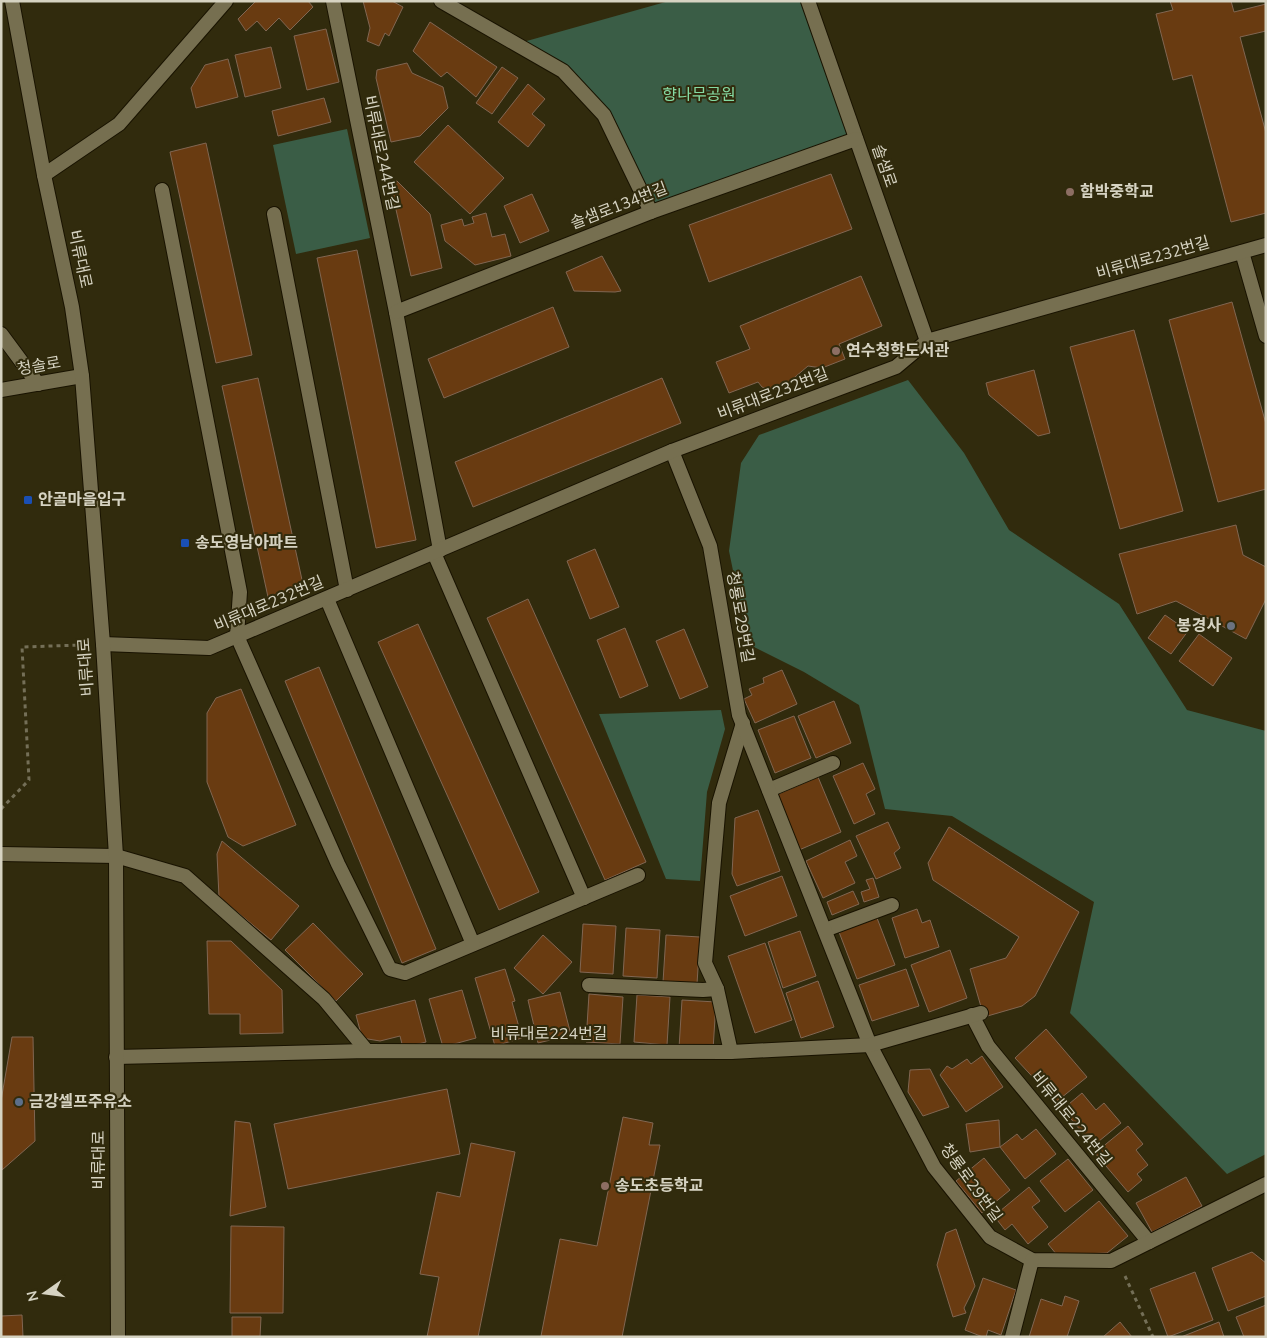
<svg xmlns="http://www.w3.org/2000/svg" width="1267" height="1338" font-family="'Nunito Sans','Noto Sans KR',sans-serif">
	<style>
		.green { fill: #3a5d46 }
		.building { fill: #693b11; stroke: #816652 }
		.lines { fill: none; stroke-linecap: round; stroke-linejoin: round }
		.service-casing { stroke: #191300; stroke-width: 16 }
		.minor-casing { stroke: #191300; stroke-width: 16 }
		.tertiary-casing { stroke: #191300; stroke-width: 16 }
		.secondary-casing { stroke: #191300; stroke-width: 16 }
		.path { stroke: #746f57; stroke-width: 3; stroke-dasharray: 4 4; stroke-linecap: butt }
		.service { stroke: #766f50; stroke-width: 14 }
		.minor { stroke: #766f50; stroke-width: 14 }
		.tertiary { stroke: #766f50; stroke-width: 14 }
		.secondary { stroke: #766f50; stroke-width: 14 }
		.education-dot { fill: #8d6e63; stroke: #312b0d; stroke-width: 2 }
		.transit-dot { fill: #1a4fb4; stroke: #312b0d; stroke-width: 2 }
		.worship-dot { fill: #6b7280; stroke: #312b0d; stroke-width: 2 }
		.service-dot { fill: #5c6f8a; stroke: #312b0d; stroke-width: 2 }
		.labels { text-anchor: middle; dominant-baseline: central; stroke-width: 4; stroke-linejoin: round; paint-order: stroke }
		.park-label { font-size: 16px; fill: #85daa3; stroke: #312b0d }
		.street-label { font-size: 16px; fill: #d6d3c2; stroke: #312b0d }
		.poi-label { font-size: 16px; font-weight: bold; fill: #d6d3c2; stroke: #312b0d; text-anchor: start }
	</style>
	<rect width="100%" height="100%" fill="#312b0d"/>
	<g class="green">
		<path d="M669 1H808L856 139 651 212 604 115 563 71 516 44Z"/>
		<path d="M347 129 370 238 296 254 273 145Z"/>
		<path d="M908 380 964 453 1009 530 1119 604 1187 710 1266 731V1154L1227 1174 1070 1013 1094 902 952 816 885 809 859 705 804 672 748 644 729 551 741 463 759 435Z"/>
		<path d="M721 710 725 729 707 792 700 881 666 879 599 714Z"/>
	</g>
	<g class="building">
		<path d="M256 1H308L313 7 290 30 279 18 266 31 257 21 246 31 238 19Z"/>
		<path d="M363 1H392L403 7 389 36 385 33 379 46 367 41 370 28Z"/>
		<path d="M1170 1H1231L1234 12 1266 4V31L1240 37 1266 133V213L1231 222 1192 75 1173 80 1156 14 1173 10Z"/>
		<path d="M430 22 497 67 476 97 447 72 441 77 413 51Z"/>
		<path d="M326 29 339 82 307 90 294 36Z"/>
		<path d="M271 47 281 88 245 97 235 55Z"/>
		<path d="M228 59 238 97 196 108 191 88 205 65Z"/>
		<path d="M407 63 412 73 443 87 448 108 420 136 391 142 376 78 377 70Z"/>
		<path d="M502 67 518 78 492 114 476 103Z"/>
		<path d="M528 84 545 99 532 114 545 125 528 147 498 122Z"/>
		<path d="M324 98 331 122 278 136 272 111Z"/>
		<path d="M448 125 504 178 470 214 414 162Z"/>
		<path d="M206 143 252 355 216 363 170 152Z"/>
		<path d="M831 174 852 229 709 282 689 225Z"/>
		<path d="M397 181 430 214 442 268 411 276 390 183Z"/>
		<path d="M532 194 549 231 520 243 504 206Z"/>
		<path d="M486 213 492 237 505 234 511 256 475 265 445 241 441 225 462 219 464 226 474 223 472 217Z"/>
		<path d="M357 250 416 540 376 548 317 258Z"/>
		<path d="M602 256 621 291 615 292 574 291 566 272Z"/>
		<path d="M861 276 882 326 839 344 845 359 822 368 808 366 782 388 770 390 762 387 758 382 729 393 716 362 750 349 740 326Z"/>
		<path d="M1232 302 1266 424V489L1218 502 1169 320Z"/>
		<path d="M553 307 569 347 444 398 428 359Z"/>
		<path d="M1134 330 1183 511 1120 529 1070 347Z"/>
		<path d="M1034 370 1050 433 1038 436 989 395 986 383Z"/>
		<path d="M258 378 304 589 268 597 222 386Z"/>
		<path d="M662 378 681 423 473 507 455 462Z"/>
		<path d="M1236 525 1243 555 1266 567V599L1246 639 1176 601 1137 614 1119 554Z"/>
		<path d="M595 549 619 607 590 619 567 561Z"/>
		<path d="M528 599 646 862 605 880 487 618Z"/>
		<path d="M1165 615 1188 631 1171 654 1148 638Z"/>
		<path d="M418 624 539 892 499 910 378 642Z"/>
		<path d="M625 628 648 686 620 698 597 640Z"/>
		<path d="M684 629 708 687 680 699 656 641Z"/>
		<path d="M1199 634 1232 658 1213 686 1179 661Z"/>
		<path d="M319 667 436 949 402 963 285 681Z"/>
		<path d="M782 670 797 704 755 723 744 699 752 695 749 689 764 683 763 678Z"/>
		<path d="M241 689 296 825 243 846 228 837 207 782V713L216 698Z"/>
		<path d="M834 701 851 743 816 758 798 716Z"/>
		<path d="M794 716 811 758 775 773 758 730Z"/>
		<path d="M863 763 875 789 866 794 875 814 854 824 833 776Z"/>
		<path d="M818 777 841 832 799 850 776 795Z"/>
		<path d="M758 810 780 871 737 886 732 874 735 818Z"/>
		<path d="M888 822 900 848 894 853 901 868 876 879 856 836Z"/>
		<path d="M949 827 1079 912 1035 996 1022 1006 984 1017 970 969 1006 958 1019 937 933 880 928 863Z"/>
		<path d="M850 840 857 856 845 862 855 883 823 898 806 861Z"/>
		<path d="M222 841 299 906 271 940 219 897 217 854Z"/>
		<path d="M782 876 797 916 745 936 730 896Z"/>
		<path d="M873 878 879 897 864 902 861 892 870 889 866 880Z"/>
		<path d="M853 891 859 904 832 915 827 902Z"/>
		<path d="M917 909 922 923 930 920 939 947 905 958 892 918Z"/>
		<path d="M877 918 895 965 857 979 839 932Z"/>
		<path d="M313 923 363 974 336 1001 285 950Z"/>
		<path d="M583 924 616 926 613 974 580 972Z"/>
		<path d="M626 928 660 930 657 978 623 976Z"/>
		<path d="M800 931 816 976 783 988 768 942Z"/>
		<path d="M543 935 572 962 543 994 514 968Z"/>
		<path d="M666 935 700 937 697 984 663 982Z"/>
		<path d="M207 941H231L282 990 283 1033 240 1034V1014H209Z"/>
		<path d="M765 943 792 1020 755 1033 728 956Z"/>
		<path d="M950 950 967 998 929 1012 911 965Z"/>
		<path d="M505 969 515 1001 512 1002 522 1038 495 1046 475 978Z"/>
		<path d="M906 969 919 1006 872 1021 859 985Z"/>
		<path d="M818 981 834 1027 801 1038 786 993Z"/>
		<path d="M462 990 476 1038 443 1047 429 999Z"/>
		<path d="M560 992 571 1035 538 1043 528 1000Z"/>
		<path d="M589 994 623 997 620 1044 586 1042Z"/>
		<path d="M637 995 670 997 667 1045 634 1042Z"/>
		<path d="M415 1000 426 1042 403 1048 400 1036 380 1041 362 1038 356 1015Z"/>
		<path d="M682 1000 716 1002 713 1050 679 1048Z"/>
		<path d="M1046 1029 1087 1077 1056 1102 1015 1058Z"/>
		<path d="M12 1037H33L35 1141 2 1170 1 1101Z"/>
		<path d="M982 1056 1003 1087 966 1112 940 1075 947 1066 952 1069 967 1059 971 1064Z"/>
		<path d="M930 1069 949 1107 923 1116 908 1092 910 1070Z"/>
		<path d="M447 1089 460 1154 288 1189 274 1124Z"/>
		<path d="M1082 1093 1096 1110 1104 1103 1121 1123 1093 1146 1063 1109Z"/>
		<path d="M623 1117 653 1123 649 1145H660L622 1337 541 1336 560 1239 597 1246Z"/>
		<path d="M999 1120 1000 1147 970 1152 966 1124Z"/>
		<path d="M235 1121 250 1123 266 1207 230 1216Z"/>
		<path d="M1128 1126 1143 1144 1136 1150 1148 1165 1137 1174 1142 1180 1128 1192 1095 1153Z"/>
		<path d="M1036 1129 1056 1154 1025 1179 1000 1147 1017 1134 1022 1140Z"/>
		<path d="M471 1143 515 1152 478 1337H427L439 1277 420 1274 437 1192 460 1197Z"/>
		<path d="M984 1158 1010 1190 982 1213 956 1181Z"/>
		<path d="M1068 1159 1093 1190 1065 1212 1040 1181Z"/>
		<path d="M1186 1177 1202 1206 1152 1232 1136 1203Z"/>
		<path d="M1029 1187 1040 1201 1032 1207 1048 1227 1028 1244 1012 1224 1005 1230 994 1216Z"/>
		<path d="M1099 1201 1128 1236 1107 1253 1057 1255 1048 1244Z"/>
		<path d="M231 1226 284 1227 283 1313H230Z"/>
		<path d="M956 1229 975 1286 964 1308 966 1313 953 1317 937 1265 946 1233Z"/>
		<path d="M1252 1252 1266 1263V1296L1228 1311 1212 1268Z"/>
		<path d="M1195 1272 1213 1320 1168 1337 1150 1289Z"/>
		<path d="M983 1278 1016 1290 1001 1335 988 1330 986 1337H983L965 1330Z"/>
		<path d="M1065 1296 1079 1301 1067 1337H1029L1041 1299 1062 1306Z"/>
		<path d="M1266 1305V1337H1244L1236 1317Z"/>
		<path d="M22 1315 23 1337H1V1316Z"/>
		<path d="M232 1317H261L260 1337H232Z"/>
		<path d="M1120 1322 1132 1337H1103Z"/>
		<path d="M1219 1322 1224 1337H1181Z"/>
	</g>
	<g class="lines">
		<defs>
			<g id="service">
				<path d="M333 1 396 312 440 550"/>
				<path d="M162 190 240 592 237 636 338 864 390 969 405 973 638 875"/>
				<path d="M274 214 347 590"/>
				<path d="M1 334 38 384"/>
				<path d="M434 553 584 898"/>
				<path d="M327 599 473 944"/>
				<path d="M769 790 833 763"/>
				<path d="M116 856 185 876 324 999 367 1051"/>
				<path d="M825 930 892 905"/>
				<path d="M589 985 703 990 717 989"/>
				<path d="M972 1015 988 1046 1149 1242"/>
				<path d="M731 1052 717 989 705 963 719 803 743 723"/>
			</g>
			<g id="minor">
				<path d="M441 1 563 71 604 115 651 212"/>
				<path d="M808 1 927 341"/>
				<path d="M44 175 119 124 226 1"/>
				<path d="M1242 252 1266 336"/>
				<path d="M396 312 651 212 856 139"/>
				<path d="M672 451 710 546 739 715 870 1045 934 1167 990 1237 1032 1260 1111 1261 1266 1184"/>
				<path d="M103 644 209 648 672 451 896 367 927 341 1266 245"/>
				<path d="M1 854 116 856"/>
				<path d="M116 1057 367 1051 731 1052 870 1045 981 1013"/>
				<path d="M1012 1337 1032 1260"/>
			</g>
			<path id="tertiary" d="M1 390 82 376"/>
			<path id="secondary" d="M12 1 44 175 72 307 82 376 103 644 116 856 118 1337"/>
		</defs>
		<use href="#service" class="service-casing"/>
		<use href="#minor" class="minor-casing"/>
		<use href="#tertiary" class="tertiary-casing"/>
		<use href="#secondary" class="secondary-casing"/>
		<g class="path">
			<path d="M1 809 29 780 22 647 82 645"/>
			<path d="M1125 1276 1153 1337"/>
		</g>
		<use href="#service" class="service"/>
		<use href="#minor" class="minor"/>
		<use href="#tertiary" class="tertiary"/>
		<use href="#secondary" class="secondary"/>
	</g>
	<g class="education-dot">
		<circle cx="1070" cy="192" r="5"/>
		<circle cx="836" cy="351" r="5"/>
		<circle cx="605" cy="1186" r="5"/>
	</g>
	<g class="transit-dot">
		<rect x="23" y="495" width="10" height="10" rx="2.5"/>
		<rect x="180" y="538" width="10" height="10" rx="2.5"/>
	</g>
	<circle class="worship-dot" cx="1231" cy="626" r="5"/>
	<circle class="service-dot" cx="19" cy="1102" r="5"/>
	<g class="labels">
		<g class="park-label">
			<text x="699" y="95">향나무공원</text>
		</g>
		<g class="street-label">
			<text transform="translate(381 153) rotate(78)">비류대로244번길</text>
			<text transform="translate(884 166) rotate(71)">솔샘로</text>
			<text transform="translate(619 206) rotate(-21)">솔샘로134번길</text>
			<text transform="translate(1153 258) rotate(-16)">비류대로232번길</text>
			<text transform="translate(80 259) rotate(78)">비류대로</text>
			<text transform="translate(39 366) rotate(-10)">청솔로</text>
			<text transform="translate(773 394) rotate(-21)">비류대로232번길</text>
			<text transform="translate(269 604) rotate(-23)">비류대로232번길</text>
			<text transform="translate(740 617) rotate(80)">청룡로29번길</text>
			<text transform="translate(86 667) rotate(-94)">비류대로</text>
			<text x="549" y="1034">비류대로224번길</text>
			<text transform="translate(1071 1119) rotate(51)">비류대로224번길</text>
			<text transform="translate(99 1160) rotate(-90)">비류대로</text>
			<text transform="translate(971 1183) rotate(54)">청룡로29번길</text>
		</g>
		<g class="poi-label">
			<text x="1080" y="192">함박중학교</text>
			<text x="846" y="351">연수청학도서관</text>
			<text x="38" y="500">안골마을입구</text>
			<text x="195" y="543">송도영남아파트</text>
			<text x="1221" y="626" text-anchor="end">봉경사</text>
			<text x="29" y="1102">금강셀프주유소</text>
			<text x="615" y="1186">송도초등학교</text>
		</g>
	</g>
	<rect width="1267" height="1338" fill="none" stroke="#d6d3c2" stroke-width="5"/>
	<g transform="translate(45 1293) rotate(256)" stroke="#312b0d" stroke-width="4" paint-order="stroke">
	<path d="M0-4L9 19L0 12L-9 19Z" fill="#d6d3c2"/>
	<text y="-8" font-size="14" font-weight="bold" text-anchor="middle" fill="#d6d3c2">N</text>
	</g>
</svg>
